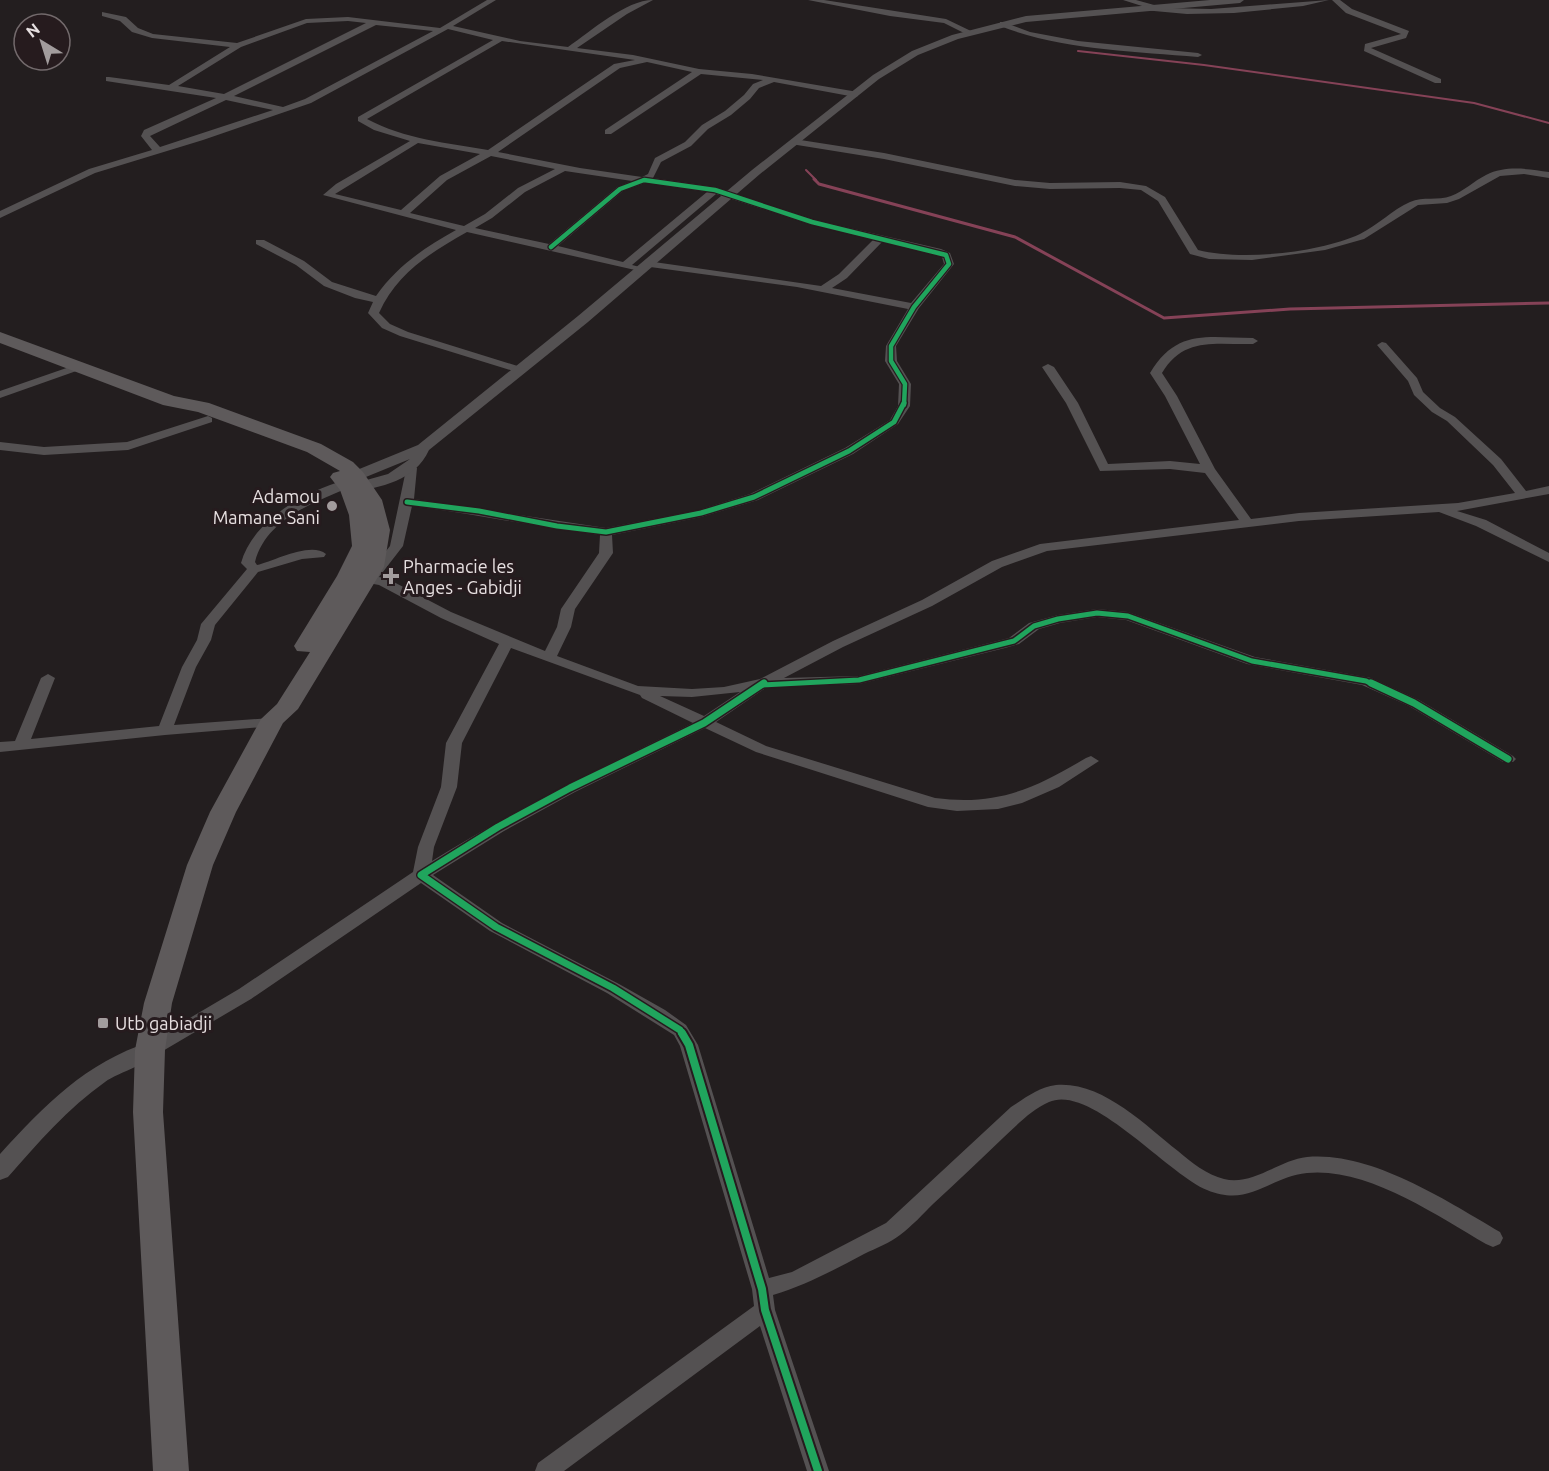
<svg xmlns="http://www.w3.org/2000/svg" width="1549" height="1471" font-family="Ubuntu,sans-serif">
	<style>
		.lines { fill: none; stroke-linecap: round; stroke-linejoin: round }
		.stream-far1 { stroke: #854257; stroke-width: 2 }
		.stream { stroke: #854257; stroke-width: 3 }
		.minor { fill: #545152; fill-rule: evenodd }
		.tertiary { fill: #545152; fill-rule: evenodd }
		.primary { fill: #5e5a5b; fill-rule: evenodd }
		.cycleway-far4-casing { stroke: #261b1e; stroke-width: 5 }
		.cycleway-far3-casing { stroke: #261b1e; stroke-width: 7 }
		.cycleway-far2-casing { stroke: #261b1e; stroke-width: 8 }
		.cycleway-far1-casing { stroke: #261b1e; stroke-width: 10 }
		.cycleway-casing { stroke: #261b1e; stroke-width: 12 }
		.cycleway-far4 { stroke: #20a55d; stroke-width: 3 }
		.cycleway-far3 { stroke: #20a55d; stroke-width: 4.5 }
		.cycleway-far2 { stroke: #20a55d; stroke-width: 5 }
		.cycleway-far1 { stroke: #20a55d; stroke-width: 7 }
		.cycleway { stroke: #20a55d; stroke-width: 8 }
		.poi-dot { fill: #a29c9d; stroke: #261b1e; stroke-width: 2 }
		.labels { text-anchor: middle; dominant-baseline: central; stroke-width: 6; stroke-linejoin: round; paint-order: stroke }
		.poi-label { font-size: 18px; fill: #e7e0e1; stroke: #261b1e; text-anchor: start }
	</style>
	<rect width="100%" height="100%" fill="#231e1f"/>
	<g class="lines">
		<g class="stream-far1">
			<path d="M1078 51 1204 65 1474 103 1549 123"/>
			<path d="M806 170 816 180"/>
		</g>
		<path class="stream" d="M814 179 819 184 1015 237 1164 318 1290 309 1549 303"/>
		<g class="minor">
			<path d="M487 0H496L453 26 520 41 568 47C591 31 626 0 653 0L627 14 577 48 633 55 699 69 752 74 858 92V96L855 97 774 82 759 88 750 99 731 115 708 129 691 146 661 162 653 178 715 187 815 220 941 249 950 253 954 264 919 308 896 346 897 361 911 384 910 406 898 424 853 454 758 500 701 517 612 535 613 553 575 609 571 627 557 656 638 686 692 689 724 687 760 679 833 641 922 600 992 561 1040 544 1239 520 1205 473 1170 469 1100 471 1066 403 1042 367 1048 364 1054 367 1078 403 1108 464 1170 461 1200 464 1165 396 1150 373C1177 328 1208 338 1253 338L1258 341 1253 344C1216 345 1184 336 1162 373L1177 396 1215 469 1251 519 1299 513 1458 503 1515 493 1493 465 1447 421 1432 412 1414 395 1408 381 1377 345 1382 342 1386 343 1417 378 1423 392 1440 408 1455 417 1501 459 1526 491 1549 486V494L1457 511 1486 520 1549 553V562L1476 526 1439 512 1299 521 1047 551 1002 567 932 606 843 647 784 678 859 676 1009 638 1029 623 1058 615 1097 609 1128 612 1255 657 1371 678 1419 700 1513 756 1516 759 1513 762H1503L1409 706 1362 685 1247 664 1126 620 1097 617 1060 623 1039 629 1019 644 1005 648 859 684 767 687 716 722 766 746 935 798C997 806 1034 789 1086 758L1091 756 1099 761 1059 787 1022 803 998 809 957 811 928 807 756 752 705 728 575 792 504 831 433 875 502 923 619 984 665 1010 686 1025 698 1045 769 1278 792 1272 886 1223 1011 1107C1025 1098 1039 1087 1056 1085 1102 1081 1145 1125 1178 1151 1191 1162 1207 1175 1224 1179 1253 1186 1279 1160 1307 1157 1371 1151 1447 1201 1500 1232L1503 1238 1500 1244 1493 1247 1486 1244C1436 1215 1367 1167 1307 1173 1268 1177 1250 1208 1207 1190 1168 1174 1090 1083 1049 1102 1031 1110 1017 1125 1003 1138 980 1160 957 1182 933 1204 923 1214 912 1226 900 1235 890 1243 876 1248 864 1254 834 1270 806 1285 773 1295L775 1310 829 1471H807L760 1326 564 1471H535L538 1463 754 1306 752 1289 680 1046 674 1035 607 993 490 931 421 883 251 999 156 1055 150 1057 144 1055 141 1050 144 1045 239 989 413 872 418 847 441 787 446 743 499 644 441 618 379 585 352 580 350 577 357 573 367 575 390 546 407 465 411 464 417 468 414 499 606 528 699 510 750 494 845 448 890 420 898 406 899 384 885 361 886 346 908 309 797 287 643 266 642 264 647 261 821 286 839 274 874 239 809 224 716 194 632 265 644 268V272L467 232C430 253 397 273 379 313L390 324 408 332 524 368 526 370 520 373 400 336 382 328 368 313 373 302 355 298 324 286 296 265 256 244V240H264L304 261 332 282 376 296C397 266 424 248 456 230L323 195 336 184 410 141 374 130 358 121V117L493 40 448 29 311 103 203 140 95 173 0 218V211L89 169 152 150 141 136 144 130 216 98 106 81V77H109L169 85 230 47 152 38 132 32 120 21 102 16V12L126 17 138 28 153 34 237 43 306 19 348 17 440 28ZM348 21 366 23 224 94 178 86 241 47 307 23ZM376 25 433 31 305 99 283 107 234 96ZM502 41 635 60 614 64 488 150C448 143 404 139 367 119ZM647 62 692 72 605 130V134H611L701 74 763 80 753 84 744 95 725 111 702 125 685 142 655 158 648 174 642 177 580 168 498 152 620 68ZM226 100 273 110 160 147 150 136ZM418 143 480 154 440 176 401 210 335 194ZM491 156 555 169 518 188 485 214 464 226 410 213 447 180ZM565 171 632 181 617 187 549 244 475 228 492 218 525 192ZM645 183 707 192 623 262 558 246 623 191ZM883 241 942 257 944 264 911 303 832 288 847 278ZM412 506C475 514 537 527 600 535L599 553 561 609 557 627 545 651 451 612 388 579 379 577 403 546ZM511 648 640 695 642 698 693 723C604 766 516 809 432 861L434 847 457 787 462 743ZM740 692 704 716 660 696 692 697Z"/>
			<path d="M808 0H824L946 19 973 32 966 34 944 23 890 16Z"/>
			<path d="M1123 0H1136L1165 8 1211 9 1329 0 1303 6 1234 13 1187 14 1143 10 1139 8 1142 6Z"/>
			<path d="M1332 0H1340L1352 9 1409 31 1406 38 1371 48 1441 79V83H1435L1364 51 1365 44 1401 34 1346 13Z"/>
			<path d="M1003 22 1030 32 1078 41 1198 53 1202 55 1198 57C1132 51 1062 50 1000 26V22Z"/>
			<path d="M794 139 884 153 1015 180 1050 183 1120 182 1146 186 1165 197 1198 250C1241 261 1319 253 1360 234 1378 225 1392 210 1410 202 1423 196 1438 201 1451 196 1464 191 1474 181 1486 175 1506 165 1528 169 1549 172V178L1524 174 1500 176 1459 199 1447 203 1418 205 1364 239 1325 250 1252 260 1209 259 1190 254 1158 201 1141 190 1120 188 1050 189 1015 186 884 159 791 144V140Z"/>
			<path d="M78 364 84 367 82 369 0 398V391Z"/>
			<path d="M208 416 212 418V422L128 450 44 455 0 450V442L44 447 127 442Z"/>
			<path d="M346 480 352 484 350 487C313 503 266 519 255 562L257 565C274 561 311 541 326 554L324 557 302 559 258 572 215 625 211 640 196 667 174 725 271 718 276 720 278 723 276 726 165 735 0 752V742L15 741 41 678 48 674 55 678 31 739 159 726 182 667 197 640 201 624 247 569 241 563C253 520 305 491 346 480Z"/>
		</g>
		<g class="tertiary">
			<path d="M1210 0H1244L1240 3 1026 22 958 39 918 55 879 79 760 174 588 322 429 450C415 481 381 487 350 493L343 489 345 486 388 474 410 459 361 479 342 483 335 479 337 476 352 472 418 445 578 316 752 170 873 75 912 51 952 35 1026 16Z"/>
			<path d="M150 1042 158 1044 161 1050C154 1062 119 1072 105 1082 68 1108 38 1143 8 1177L0 1180V1154C44 1106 86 1062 150 1042Z"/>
		</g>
		<path class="primary" d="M0 332 174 396 209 403 321 444 353 462 363 472 382 500 390 530 384 567 298 709 283 723 236 812 213 865 172 1003 165 1050 163 1112 189 1471H153L133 1112 135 1050 144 1003 187 865 210 812 261 719 277 704 310 652 297 651 294 646 337 576 352 546 349 515 340 490 330 477 333 473 340 471 307 452 198 412 163 405 0 343Z"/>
		<defs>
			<path id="cycleway-far4" d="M643 180H646"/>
			<path id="cycleway-far3" d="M551 247 620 189 644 180 715 190 812 222 946 255 949 264 914 307 891 346V361L905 384 904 405"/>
			<g id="cycleway-far2">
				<path d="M407 502 479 511 557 526 606 532 701 513 754 497 849 451 894 422 904 403"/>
				<path d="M761 685 859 680 1014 641 1034 626 1058 619 1097 613 1128 616 1252 661 1366 681 1374 685"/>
			</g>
			<g id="cycleway-far1">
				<path d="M1371 683 1414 703 1508 759"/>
				<path d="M683 1035 680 1030 613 988 496 927 421 875 498 827 570 788 704 723 764 683"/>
			</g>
			<path id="cycleway" d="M682 1033 689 1045 762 1289 765 1310 818 1471"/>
		</defs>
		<use href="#cycleway-far4" class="cycleway-far4-casing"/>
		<use href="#cycleway-far3" class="cycleway-far3-casing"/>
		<use href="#cycleway-far2" class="cycleway-far2-casing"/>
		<use href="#cycleway-far1" class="cycleway-far1-casing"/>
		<use href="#cycleway" class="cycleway-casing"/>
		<use href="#cycleway-far4" class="cycleway-far4"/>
		<use href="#cycleway-far3" class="cycleway-far3"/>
		<use href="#cycleway-far2" class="cycleway-far2"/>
		<use href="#cycleway-far1" class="cycleway-far1"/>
		<use href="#cycleway" class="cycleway"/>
	</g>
	<g class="poi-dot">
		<circle cx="332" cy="506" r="6"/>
		<path d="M388 567h6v6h6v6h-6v6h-6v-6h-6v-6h6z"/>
		<rect x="97" y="1017" width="12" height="12" rx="3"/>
	</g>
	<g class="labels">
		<g class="poi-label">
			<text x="320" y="496" text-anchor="end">Adamou<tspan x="320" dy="21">Mamane Sani</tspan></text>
			<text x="403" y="566">Pharmacie les<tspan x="403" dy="21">Anges - Gabidji</tspan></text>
			<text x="115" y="1023">Utb gabiadji</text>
		</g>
	</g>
	<g transform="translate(42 42) rotate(322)"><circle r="28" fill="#261b1e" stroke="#736a6c" stroke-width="1.5"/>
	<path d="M0-4.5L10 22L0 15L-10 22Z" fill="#a29c9d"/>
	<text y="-9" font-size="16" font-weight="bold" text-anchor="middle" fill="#e7e0e1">N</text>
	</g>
</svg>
